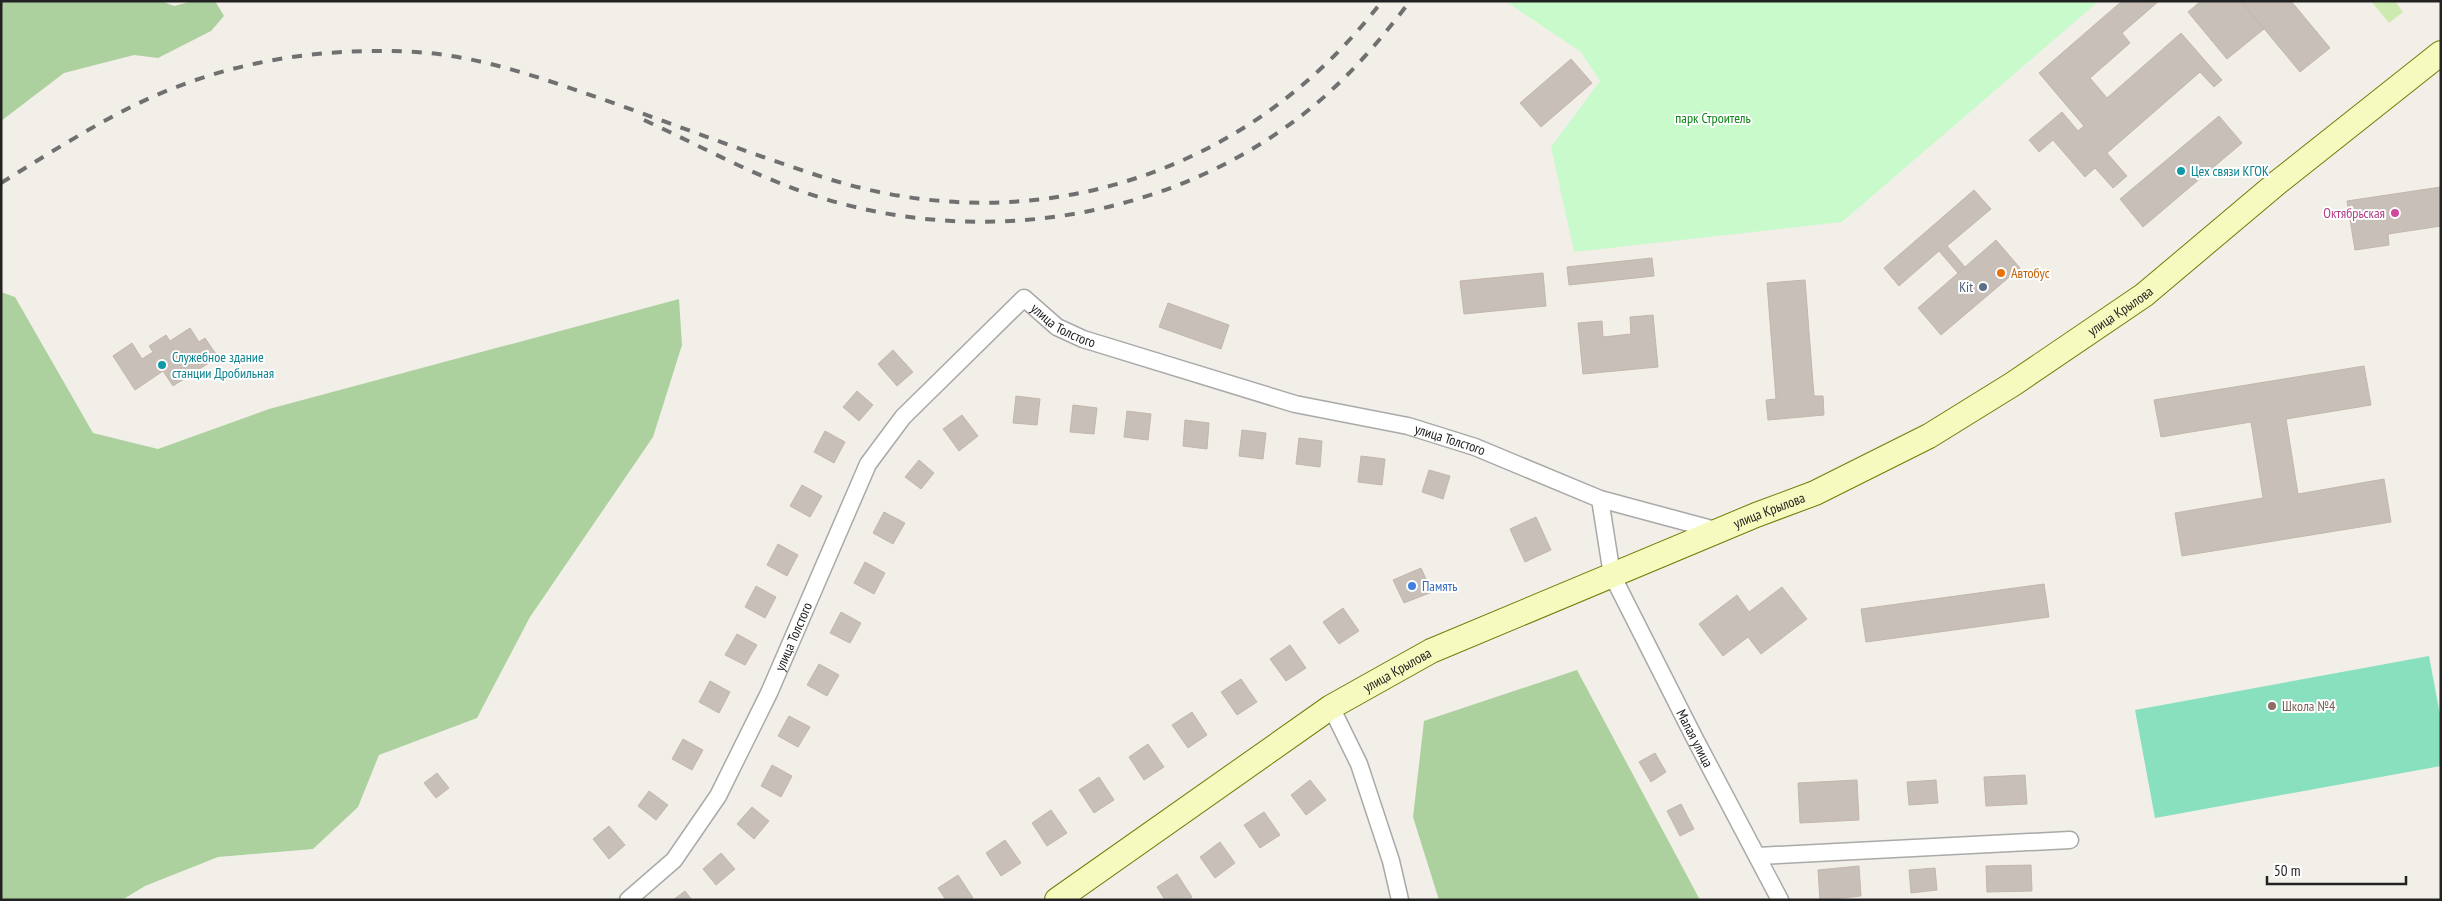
<svg xmlns="http://www.w3.org/2000/svg" width="2442" height="901" font-family="'PT Sans Narrow',sans-serif">
	<style>
		.grass { fill: #cdebb0 }
		.forest { fill: #add19e }
		.park { fill: #c8facc }
		.pitch { fill: #88e0be }
		.building { fill: #c7bfb8; stroke: #c4b6ab }
		.lines { fill: none; stroke-linecap: round; stroke-linejoin: round }
		.minor-casing { stroke: #a9a9a9; stroke-width: 19 }
		.secondary-casing { stroke: #707d05; stroke-width: 26 }
		.minor { stroke: #fff; stroke-width: 16 }
		.secondary { stroke: #f7fabf; stroke-width: 24 }
		.rail { stroke: #707070; stroke-width: 4; stroke-dasharray: 10 10; stroke-linecap: butt }
		.culture-dot { fill: #0f9aa8; stroke: #fff; stroke-width: 2 }
		.hotel-dot { fill: #d1479c; stroke: #fff; stroke-width: 2 }
		.food-dot { fill: #e8710a; stroke: #fff; stroke-width: 2 }
		.service-dot { fill: #5c6f8a; stroke: #fff; stroke-width: 2 }
		.shop-dot { fill: #3f7fe0; stroke: #fff; stroke-width: 2 }
		.education-dot { fill: #8d6e63; stroke: #fff; stroke-width: 2 }
		.labels { text-anchor: middle; dominant-baseline: central; stroke-width: 4; stroke-linejoin: round; paint-order: stroke }
		.park-label { font-size: 14px; fill: #0c8416; stroke: #fff }
		.culture-label { font-size: 14px; fill: #0d838f; stroke: #fff; text-anchor: start }
		.hotel-label { font-size: 14px; fill: #b23c85; stroke: #fff; text-anchor: end }
		.food-label { font-size: 14px; fill: #c56008; stroke: #fff; text-anchor: start }
		.service-label { font-size: 14px; fill: #4e5e75; stroke: #fff; text-anchor: end }
		.street-label { font-size: 14px; fill: #222; stroke: #fff }
		.shop-label { font-size: 14px; fill: #366cbe; stroke: #fff; text-anchor: start }
		.education-label { font-size: 14px; fill: #785e54; stroke: #fff; text-anchor: start }
	</style>
	<rect width="100%" height="100%" fill="#f2efe9"/>
	<path class="grass" d="M2371 1H2395L2403 12 2389 23Z"/>
	<g class="forest">
		<path d="M1 1H161L174 6 193 1H215L224 16 211 31 158 58 134 55 64 73 1 121Z"/>
		<path d="M1 292 15 297 93 433 158 449 269 409 679 299 682 345 653 437 530 617 477 718 379 755 358 807 313 849 218 857 145 886 122 900H1Z"/>
		<path d="M1577 670 1700 900H1439L1413 817 1424 721Z"/>
	</g>
	<path class="park" d="M1505 1H2099L1842 222 1574 252 1551 147 1600 81 1581 52Z"/>
	<path class="pitch" d="M2429 656 2441 720V766L2155 818 2135 710Z"/>
	<g class="building">
		<path d="M2122 1H2159L2122 33 2130 43 2090 78 2107 98 2181 33 2222 80 2214 87 2200 72 2107 153 2127 176 2113 188 2095 168 2085 177 2053 140 2039 152 2029 140 2062 112 2078 131 2084 126 2039 73Z"/>
		<path d="M2201 1H2241L2264 29 2227 59 2188 12Z"/>
		<path d="M2241 1H2291L2330 48 2300 72Z"/>
		<path d="M1571 59 1592 83 1541 127 1520 103Z"/>
		<path d="M2219 116 2242 143 2143 227 2120 199Z"/>
		<path d="M2441 187V226L2388 234 2389 245 2355 250 2347 201Z"/>
		<path d="M1974 190 1991 209 1947 246 1965 267 1958 273 1939 251 1899 286 1884 268Z"/>
		<path d="M1996 240 2020 268 1941 335 1918 308Z"/>
		<path d="M1652 258 1654 276 1569 285 1567 267Z"/>
		<path d="M1543 273 1546 306 1464 314 1460 281Z"/>
		<path d="M1805 280 1814 396H1823L1824 415 1768 420 1766 400 1776 399 1767 283Z"/>
		<path d="M1168 303 1229 325 1221 349 1159 327Z"/>
		<path d="M1653 315 1658 367 1583 374 1578 323 1602 321 1603 337 1631 334 1630 317Z"/>
		<path d="M190 328 199 342 205 338 218 357 173 386 163 371 135 390 113 356 132 343 142 359 153 352 149 346 166 335 170 341Z"/>
		<path d="M893 350 913 372 897 386 878 364Z"/>
		<path d="M2364 366 2371 405 2286 419 2298 494 2384 479 2391 522 2182 556 2175 513 2263 498 2251 422 2161 437 2154 400Z"/>
		<path d="M857 391 873 405 859 421 843 407Z"/>
		<path d="M1016 396 1040 399 1037 425 1013 423Z"/>
		<path d="M1073 405 1097 408 1094 434 1070 432Z"/>
		<path d="M1127 411 1151 414 1148 440 1124 437Z"/>
		<path d="M962 415 978 436 959 451 943 429Z"/>
		<path d="M1185 420 1209 423 1207 449 1183 446Z"/>
		<path d="M1242 430 1266 433 1263 459 1239 456Z"/>
		<path d="M825 431 845 442 834 463 814 452Z"/>
		<path d="M1299 438 1322 441 1320 467 1296 464Z"/>
		<path d="M1361 456 1385 459 1382 485 1358 482Z"/>
		<path d="M919 460 934 473 921 489 905 477Z"/>
		<path d="M1429 470 1450 476 1443 499 1422 492Z"/>
		<path d="M802 485 822 496 810 517 790 506Z"/>
		<path d="M884 512 905 523 893 544 873 533Z"/>
		<path d="M1536 517 1551 550 1525 562 1510 529Z"/>
		<path d="M778 544 798 555 787 576 767 565Z"/>
		<path d="M865 562 885 573 874 594 854 583Z"/>
		<path d="M1421 568 1432 592 1404 603 1393 580Z"/>
		<path d="M2044 584 2049 617 1866 642 1861 609Z"/>
		<path d="M756 586 776 597 765 618 745 607Z"/>
		<path d="M1782 587 1807 619 1761 654 1748 637 1723 656 1699 624 1737 595 1749 612Z"/>
		<path d="M1343 608 1359 631 1339 644 1323 622Z"/>
		<path d="M841 612 861 623 850 643 830 633Z"/>
		<path d="M737 634 757 645 745 665 725 655Z"/>
		<path d="M1290 645 1306 668 1286 681 1270 659Z"/>
		<path d="M819 664 839 675 827 696 807 685Z"/>
		<path d="M1241 679 1257 702 1237 715 1221 692Z"/>
		<path d="M710 681 730 692 719 713 699 702Z"/>
		<path d="M1192 712 1207 735 1188 748 1172 725Z"/>
		<path d="M789 716 810 727 798 747 778 736Z"/>
		<path d="M683 739 703 750 692 770 672 759Z"/>
		<path d="M1148 744 1164 767 1144 780 1129 757Z"/>
		<path d="M1655 753 1666 772 1651 782 1639 762Z"/>
		<path d="M772 765 792 776 781 797 761 786Z"/>
		<path d="M437 773 449 788 436 798 424 783Z"/>
		<path d="M2025 775 2027 804 1986 806 1984 777Z"/>
		<path d="M1099 777 1114 800 1094 813 1079 790Z"/>
		<path d="M1310 780 1326 800 1306 815 1291 795Z"/>
		<path d="M1857 780 1859 820 1800 823 1798 783Z"/>
		<path d="M1936 780 1938 803 1909 805 1907 782Z"/>
		<path d="M649 791 668 805 656 820 638 806Z"/>
		<path d="M1681 804 1694 829 1680 836 1667 811Z"/>
		<path d="M752 807 769 821 754 839 737 824Z"/>
		<path d="M1051 810 1067 833 1047 846 1032 823Z"/>
		<path d="M1264 812 1280 835 1260 848 1244 825Z"/>
		<path d="M609 826 625 845 609 859 593 839Z"/>
		<path d="M1005 840 1021 863 1001 876 986 853Z"/>
		<path d="M1220 842 1235 863 1215 878 1200 857Z"/>
		<path d="M721 853 735 869 716 885 703 869Z"/>
		<path d="M2031 865 2032 891 1987 892 1986 866Z"/>
		<path d="M1859 866 1861 896 1820 900 1818 870Z"/>
		<path d="M1935 868 1937 890 1911 893 1909 870Z"/>
		<path d="M1177 874 1192 897 1188 900H1165L1157 887Z"/>
		<path d="M958 875 973 898 971 900H946L938 888Z"/>
		<path d="M685 891 692 900H673Z"/>
	</g>
	<g class="lines">
		<defs>
			<g id="minor">
				<path id="s1" d="M1600 499 1612 575 1694 737 1780 900"/>
				<path d="M1331 707 1359 764 1391 861 1400 900"/>
				<path d="M1758 856 2070 840"/>
				<path id="s2" d="M628 900 674 860 718 796 769 693 868 464 903 417 1024 298 1057 327 1083 339 1295 404 1408 426 1475 447 1600 499 1719 531"/>
			</g>
			<g id="secondary">
				<path id="s3" d="M1057 900 1331 707 1431 651 1756 515 1815 493 1929 436 2013 384 2144 295 2277 183 2441 53"/>
			</g>
		</defs>
		<use href="#minor" class="minor-casing"/>
		<use href="#secondary" class="secondary-casing"/>
		<use href="#minor" class="minor"/>
		<use href="#secondary" class="secondary"/>
		<g class="rail">
			<path d="M644 120C703 147 759 179 822 198 981 247 1163 220 1297 119 1341 86 1377 45 1410 1"/>
			<path d="M1 183C50 153 99 121 152 97 236 60 324 47 416 52 481 56 544 79 605 100 681 127 756 156 832 180 1039 243 1252 172 1382 1"/>
		</g>
	</g>
	<g class="culture-dot">
		<circle cx="2181" cy="171" r="5"/>
		<circle cx="162" cy="365" r="5"/>
	</g>
	<circle class="hotel-dot" cx="2395" cy="213" r="5"/>
	<circle class="food-dot" cx="2001" cy="273" r="5"/>
	<circle class="service-dot" cx="1983" cy="287" r="5"/>
	<circle class="shop-dot" cx="1412" cy="586" r="5"/>
	<circle class="education-dot" cx="2272" cy="706" r="5"/>
	<g class="labels">
		<g class="park-label">
			<text x="1713" y="118">парк Строитель</text>
		</g>
		<g class="culture-label">
			<text x="2191" y="171">Цех связи КГОК</text>
			<text x="172" y="357">Служебное здание<tspan x="172" dy="16">станции Дробильная</tspan></text>
		</g>
		<g class="hotel-label">
			<text x="2385" y="213">Октябрьская</text>
		</g>
		<g class="food-label">
			<text x="2011" y="273">Автобус</text>
		</g>
		<g class="service-label">
			<text x="1973" y="287">Kit</text>
		</g>
		<g class="street-label">
			<text stroke="none"><textPath href="#s3" startOffset="1221">улица Крылова</textPath></text>
			<text stroke="none"><textPath href="#s2" startOffset="780">улица Толстого</textPath></text>
			<text stroke="none"><textPath href="#s2" startOffset="1185">улица Толстого</textPath></text>
			<text stroke="none"><textPath href="#s3" startOffset="816">улица Крылова</textPath></text>
			<text stroke="none"><textPath href="#s2" startOffset="315">улица Толстого</textPath></text>
			<text stroke="none"><textPath href="#s3" startOffset="411">улица Крылова</textPath></text>
			<text stroke="none"><textPath href="#s1" startOffset="260">Малая улица</textPath></text>
		</g>
		<g class="shop-label">
			<text x="1422" y="586">Память</text>
		</g>
		<g class="education-label">
			<text x="2282" y="706">Школа №4</text>
		</g>
	</g>
	<rect width="2442" height="901" fill="none" stroke="#222222" stroke-width="5"/>
	<path d="M2267 876v8h139v-8" fill="none" stroke="#222222" stroke-width="2.5"/>
	<text x="2274" y="876" font-size="15" fill="#222222" stroke="#ffffff" stroke-width="4" paint-order="stroke">50 m</text>
</svg>
